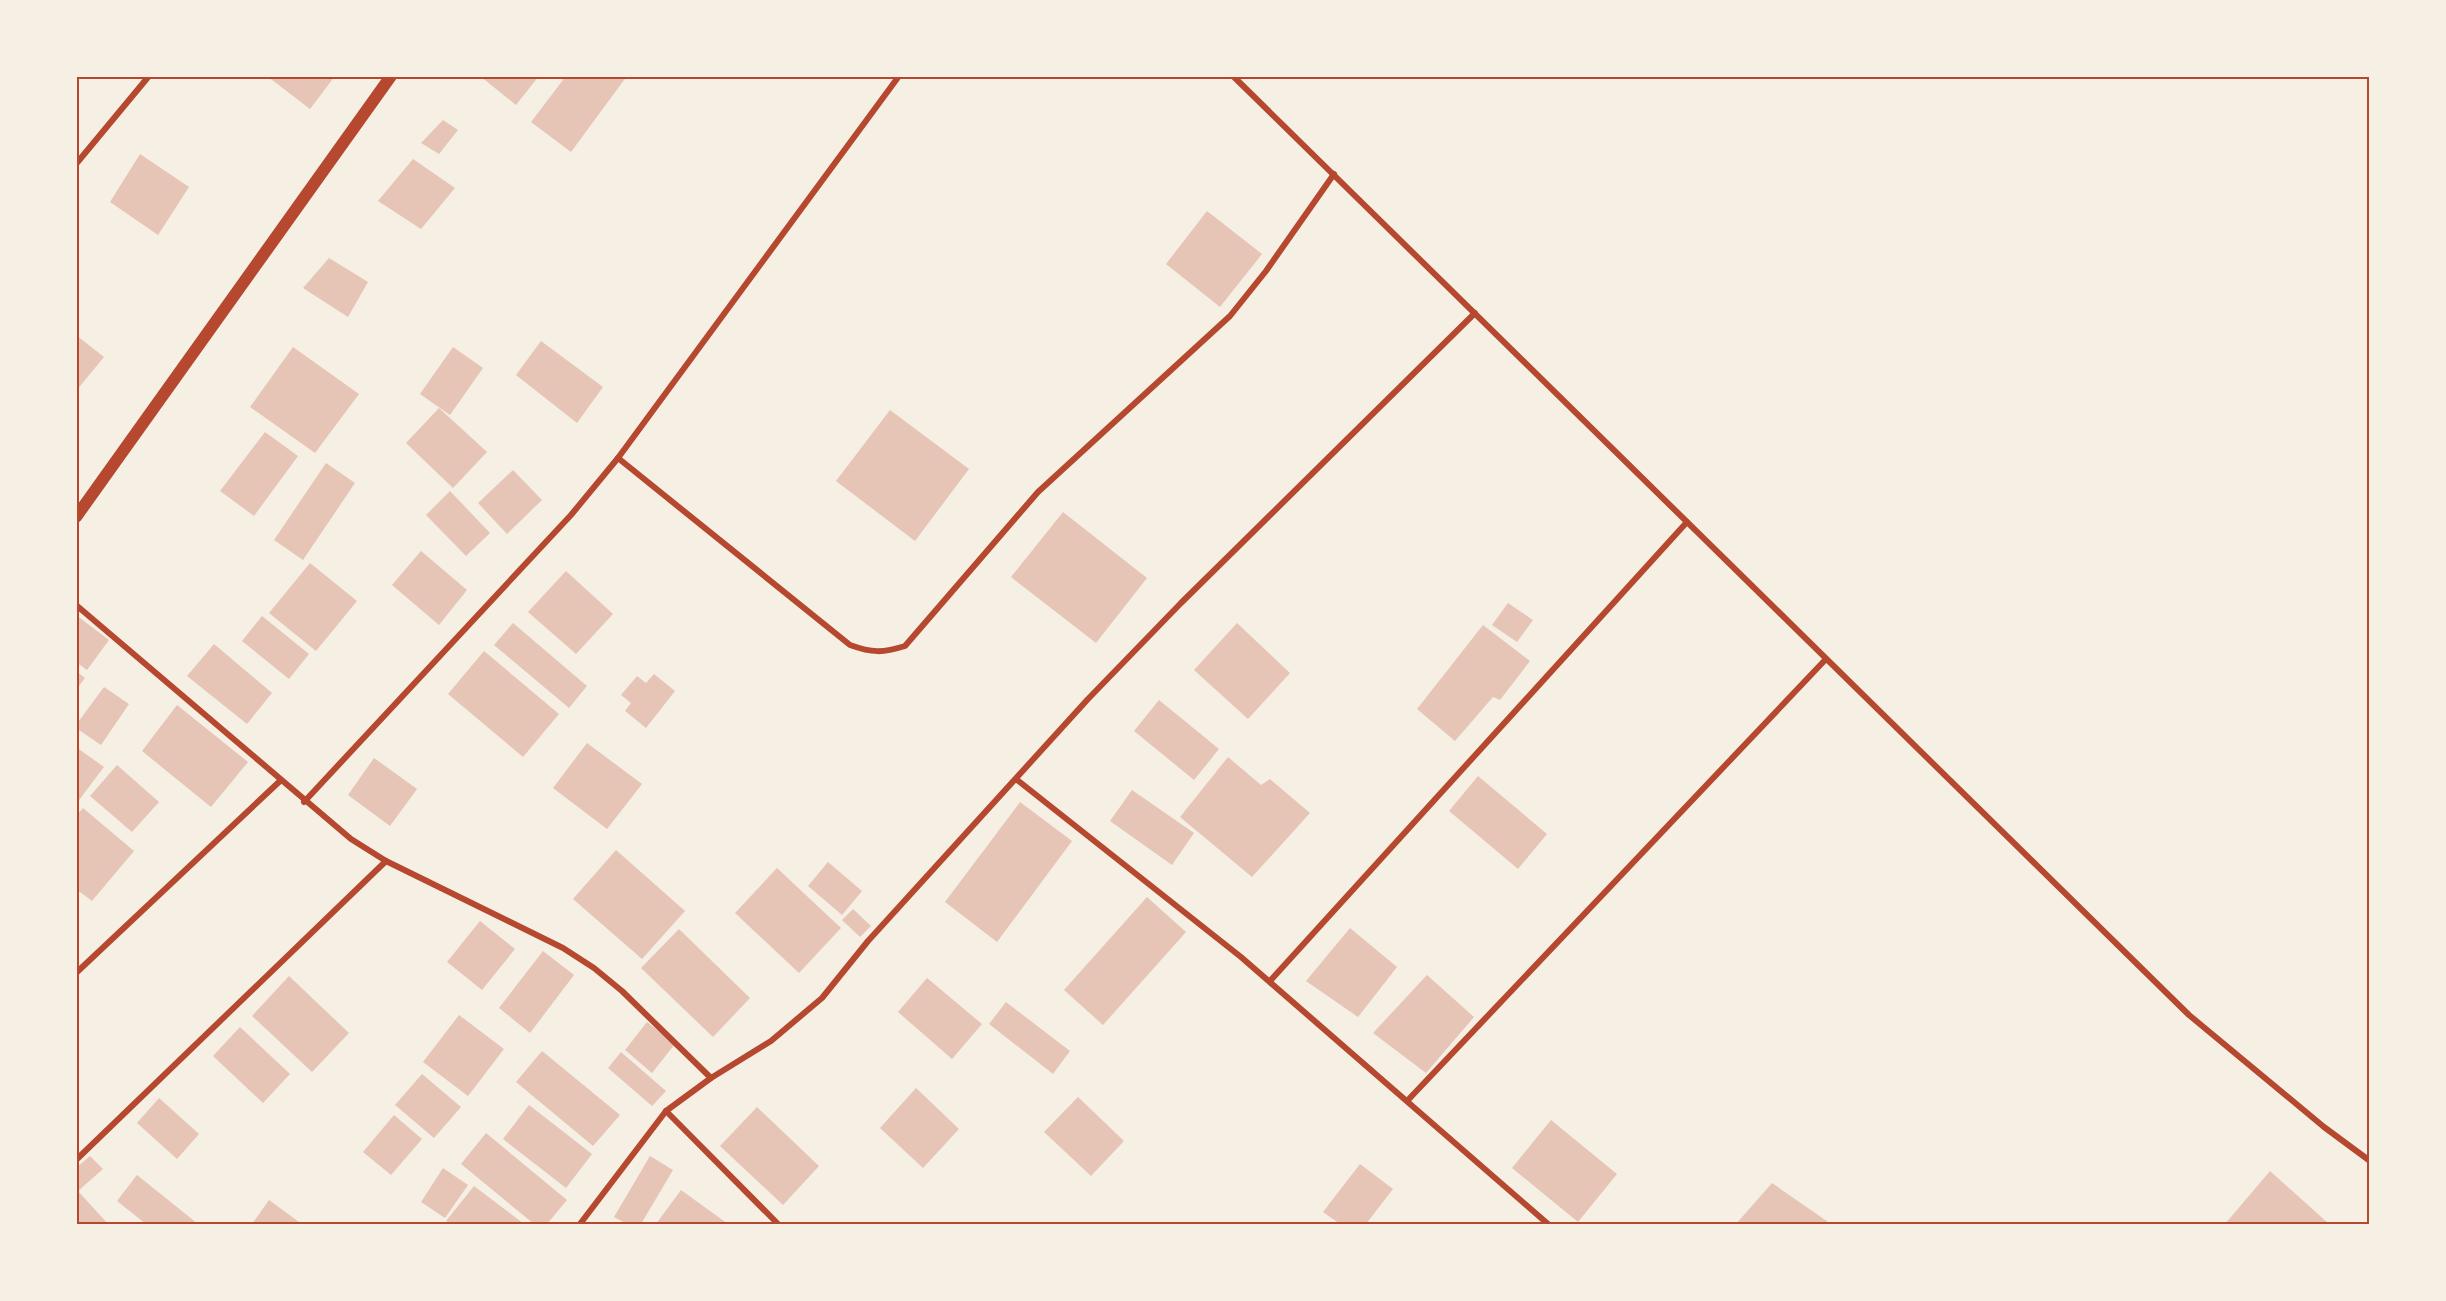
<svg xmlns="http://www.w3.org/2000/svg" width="2446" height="1301" font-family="Poppins,sans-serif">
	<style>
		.building { fill: #e6c5b7 }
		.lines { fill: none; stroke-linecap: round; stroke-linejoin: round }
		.minor { stroke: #b5482f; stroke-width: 6 }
		.secondary { stroke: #b5482f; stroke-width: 12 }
		.neatline { fill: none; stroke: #b5482f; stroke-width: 2 }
	</style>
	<rect width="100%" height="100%" fill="#f6efe4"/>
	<g class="building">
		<path d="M267 76H335L310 109Z"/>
		<path d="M480 76H539L516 105Z"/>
		<path d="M566 76H627L571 152 531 122Z"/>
		<path d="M443 120 458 130 439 154 421 143Z"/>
		<path d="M140 154 189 187 158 235 110 202Z"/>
		<path d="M413 159 455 188 421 229 378 201Z"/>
		<path d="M1207 211 1262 254 1220 307 1166 264Z"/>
		<path d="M329 258 368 282 348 317 303 288Z"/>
		<path d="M76 335 104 357 76 391Z"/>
		<path d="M541 341 603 387 577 423 516 375Z"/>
		<path d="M293 347 359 394 315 453 250 407Z"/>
		<path d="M453 347 483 368 450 415 420 394Z"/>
		<path d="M439 408 487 452 453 488 406 443Z"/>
		<path d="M890 410 969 469 915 541 836 481Z"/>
		<path d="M265 432 298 456 254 516 220 491Z"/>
		<path d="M326 463 355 483 303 560 274 540Z"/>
		<path d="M513 470 542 500 507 534 478 503Z"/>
		<path d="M450 491 490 533 466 556 426 515Z"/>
		<path d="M1063 512 1147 578 1096 643 1011 577Z"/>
		<path d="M421 551 467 590 439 625 392 585Z"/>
		<path d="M310 563 357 601 316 651 269 613Z"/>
		<path d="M566 571 613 614 576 654 528 612Z"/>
		<path d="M1508 603 1533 620 1517 642 1492 625Z"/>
		<path d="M76 615 109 640 87 670 76 662Z"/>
		<path d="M262 616 309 654 289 679 242 641Z"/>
		<path d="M513 623 587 686 569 708 494 645Z"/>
		<path d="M1237 623 1290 673 1248 719 1194 670Z"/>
		<path d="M1483 625 1530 661 1500 700 1493 697 1455 741 1417 709Z"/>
		<path d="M214 644 272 693 247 724 187 676Z"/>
		<path d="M484 651 559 714 523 757 448 694Z"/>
		<path d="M76 671 85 678 76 690Z"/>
		<path d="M654 674 675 691 646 728 625 711 631 703 621 695 637 676 646 683Z"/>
		<path d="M104 687 129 704 101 745 76 728V725Z"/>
		<path d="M1159 700 1219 749 1194 780 1134 731Z"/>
		<path d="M177 705 248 762 211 807 142 751Z"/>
		<path d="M587 743 642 784 607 829 553 788Z"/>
		<path d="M76 747 104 767 76 804Z"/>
		<path d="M1228 757 1261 785 1270 779 1310 813 1252 877 1180 817Z"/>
		<path d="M374 758 417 789 390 826 348 795Z"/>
		<path d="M117 765 159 802 132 832 90 796Z"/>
		<path d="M1478 776 1547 834 1518 869 1449 811Z"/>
		<path d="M1132 790 1194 833 1172 865 1110 821Z"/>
		<path d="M1020 802 1072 841 997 942 945 902Z"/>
		<path d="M83 808 134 851 92 901 76 889V816Z"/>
		<path d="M616 850 685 911 642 959 573 899Z"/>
		<path d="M828 862 862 891 842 915 808 886Z"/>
		<path d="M777 868 841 928 799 973 735 913Z"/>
		<path d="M1147 897 1186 932 1103 1025 1064 990Z"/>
		<path d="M853 909 871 926 860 937 842 920Z"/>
		<path d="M480 921 515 949 482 990 447 962Z"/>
		<path d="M1350 928 1397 967 1358 1017 1306 981Z"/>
		<path d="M679 929 750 998 713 1037 641 968Z"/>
		<path d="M543 951 574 975 530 1033 499 1008Z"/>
		<path d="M1427 975 1474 1017 1426 1073 1373 1033Z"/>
		<path d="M289 976 349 1033 312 1072 252 1016Z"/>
		<path d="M927 978 982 1024 952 1059 898 1012Z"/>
		<path d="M1006 1002 1070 1051 1053 1074 989 1024Z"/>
		<path d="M459 1015 504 1049 468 1096 423 1062Z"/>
		<path d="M647 1022 675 1044 652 1073 625 1050Z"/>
		<path d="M240 1027 290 1074 263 1103 213 1056Z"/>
		<path d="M542 1051 620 1115 593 1146 516 1082Z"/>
		<path d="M621 1052 666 1091 652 1106 608 1068Z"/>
		<path d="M422 1074 461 1107 434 1138 395 1105Z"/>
		<path d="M916 1088 959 1129 923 1168 880 1128Z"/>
		<path d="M1078 1097 1124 1141 1091 1176 1044 1132Z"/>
		<path d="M159 1098 199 1134 177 1159 137 1123Z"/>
		<path d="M529 1105 592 1154 566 1188 503 1139Z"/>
		<path d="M757 1107 819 1166 783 1205 720 1146Z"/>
		<path d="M394 1115 422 1139 391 1175 363 1152Z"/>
		<path d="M1551 1120 1617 1174 1578 1222 1512 1168Z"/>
		<path d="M486 1133 567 1200 547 1224H534L461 1164Z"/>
		<path d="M90 1156 103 1169 78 1191 108 1224H76V1168Z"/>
		<path d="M650 1156 673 1170 641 1224H627L614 1217Z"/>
		<path d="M1360 1164 1393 1189 1366 1224H1340L1323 1212Z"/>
		<path d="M443 1168 468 1185 445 1218 421 1202Z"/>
		<path d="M2270 1171 2329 1224H2225Z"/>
		<path d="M137 1175 198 1224H146L117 1201Z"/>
		<path d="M1772 1183 1831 1224H1736Z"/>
		<path d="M474 1186 524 1224H451L446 1221Z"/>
		<path d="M681 1190 728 1224H656Z"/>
		<path d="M269 1200 299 1222 297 1224H252Z"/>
	</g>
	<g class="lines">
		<g class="minor">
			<path d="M1233 76 2189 1015 2324 1127 2370 1161"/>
			<path d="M76 164 149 76"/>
			<path d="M618 458 850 645C872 653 883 653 905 646L1038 492 1230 316 1266 271 1334 174"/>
			<path d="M76 605 351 839 386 861 563 948 594 968 622 991 711 1078"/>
			<path d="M1016 779 1241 957 1548 1224"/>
			<path d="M304 802 571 515 618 458 899 76"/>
			<path d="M76 973 280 781"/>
			<path d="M1270 981 1687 522"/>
			<path d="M1408 1100 1826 659"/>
			<path d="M666 1111 778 1224"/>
			<path d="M76 1160 386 861"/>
			<path d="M580 1224 666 1111 711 1078 771 1041 822 998 868 941 1088 699 1181 603 1475 313"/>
		</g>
		<path class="secondary" d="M76 517 391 76"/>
	</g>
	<rect width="2446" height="1301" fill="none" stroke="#f6efe4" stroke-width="156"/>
	<rect x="78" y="78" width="2290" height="1145" class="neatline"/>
</svg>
